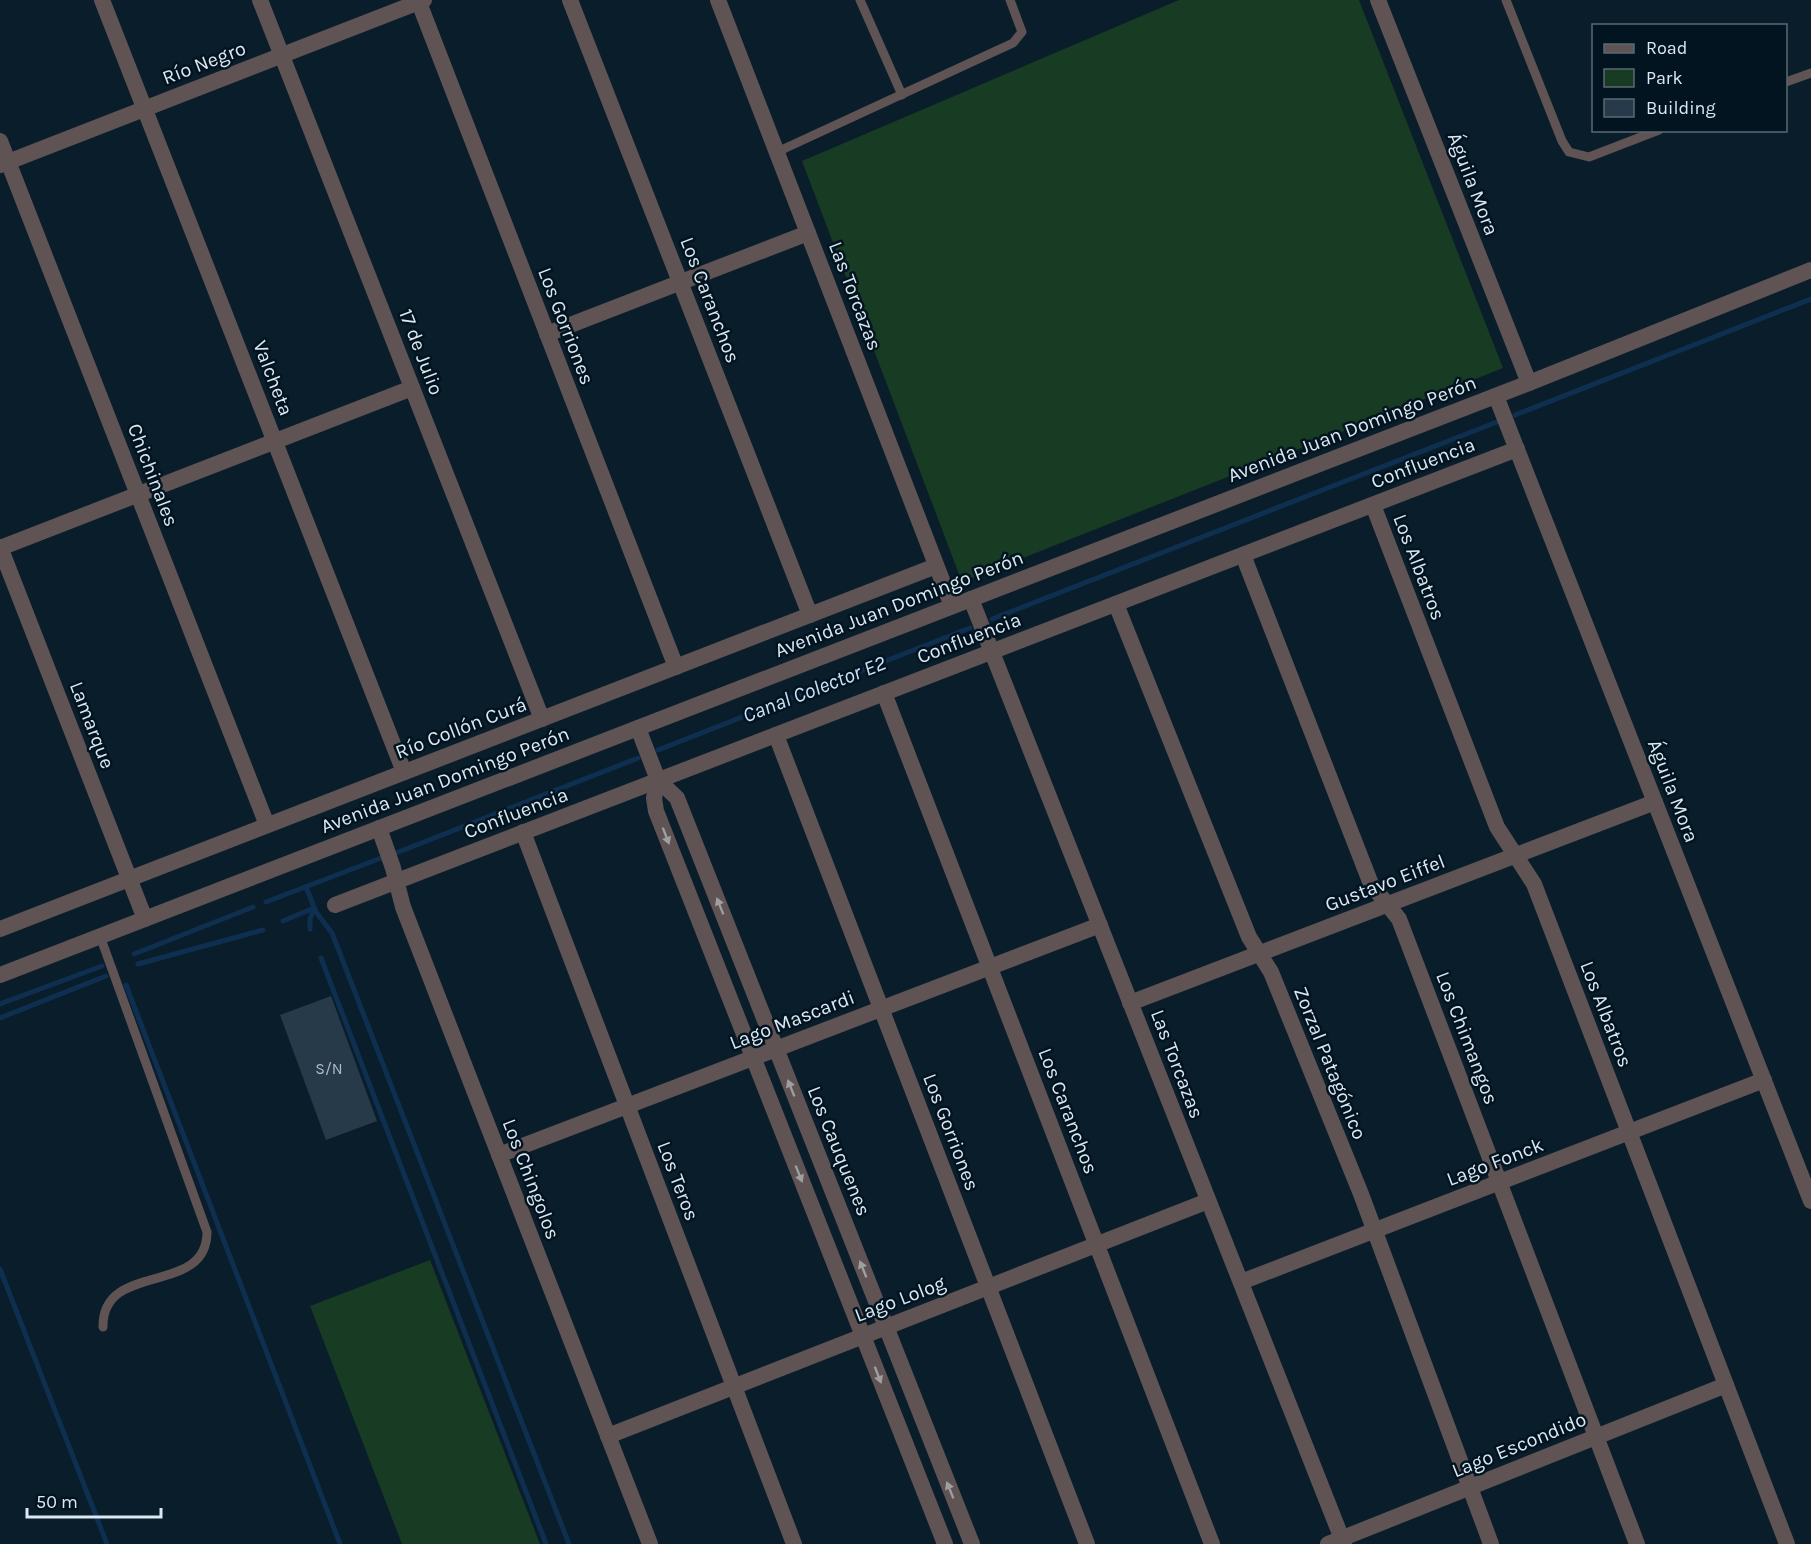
<svg xmlns="http://www.w3.org/2000/svg" width="1811" height="1544" font-family="Karla,sans-serif">
	<style>
		.green { fill: #183b23 }
		.lines { fill: none; stroke-linecap: round; stroke-linejoin: round }
		.stream { stroke: #0e2f4f; stroke-width: 5 }
		.building { fill: #273a49 }
		.service { stroke: #5f5354; stroke-width: 9 }
		.minor { stroke: #5f5354; stroke-width: 16 }
		.tertiary { stroke: #5f5354; stroke-width: 16 }
		.oneway { fill: #9e9ea3 }
		.labels { text-anchor: middle; dominant-baseline: central; stroke-width: 5; stroke-linejoin: round; paint-order: stroke }
		.number-label { font-size: 16px; fill: #afbcc8 }
		.street-label { font-size: 20px; fill: #dce8f2; stroke: #031421 }
		.water-label { font-size: 21px; font-style: italic; fill: #cee3fb; stroke: #031421 }
	</style>
	<rect width="100%" height="100%" fill="#0a1d2b"/>
	<g class="green">
		<path d="M1179 0H1359L1503 368 962 582 802 161Z"/>
		<path d="M430 1260 540 1544H402L310 1306Z"/>
	</g>
	<g class="lines">
		<g class="stream">
			<path d="M1515 415 1811 299"/>
			<path d="M992 619 1497 422"/>
			<path d="M658 750 970 628"/>
			<path d="M396 853 638 758"/>
			<path d="M306 887 316 912 332 933 569 1544"/>
			<path d="M266 902 381 858"/>
			<path d="M283 921 314 908"/>
			<path d="M310 929V919L314 908"/>
			<path d="M134 954 253 907"/>
			<path d="M321 958 546 1544"/>
			<path d="M138 964 263 930"/>
			<path d="M126 985 340 1544"/>
			<path d="M0 1004 102 966"/>
			<path d="M0 1018 106 976"/>
			<path d="M0 1269 107 1544"/>
		</g>
	</g>
	<path class="building" d="M331 996 377 1121 326 1140 280 1015Z"/>
	<g class="lines">
		<g class="service">
			<path d="M860 0 902 95"/>
			<path d="M1506 0 1562 141 1569 152 1589 157 1659 130"/>
			<path d="M1786 82 1811 73"/>
			<path d="M777 152 1013 43 1022 32 1010 0"/>
			<path d="M100 936 207 1232C207 1297 102 1260 103 1327"/>
		</g>
		<g class="minor">
			<path d="M102 0 404 772"/>
			<path d="M260 0 542 719"/>
			<path d="M418 0 676 667"/>
			<path d="M570 0 810 615"/>
			<path d="M0 141 267 825"/>
			<path d="M0 165 424 0"/>
			<path d="M547 334 808 233"/>
			<path d="M1496 396 1811 1201"/>
			<path d="M1373 505 1497 827 1534 884 1787 1544"/>
			<path d="M0 548 412 388"/>
			<path d="M1243 555 1371 884 1399 919 1637 1544"/>
			<path d="M971 599 1344 1544"/>
			<path d="M1116 604 1249 937 1271 972 1361 1194 1491 1544"/>
			<path d="M884 693 1212 1544"/>
			<path d="M638 728 658 780 677 798 972 1544"/>
			<path d="M776 735 1087 1544"/>
			<path d="M658 780 654 798 656 811 945 1544"/>
			<path d="M379 828 393 868 403 907 650 1544"/>
			<path d="M523 832 794 1544"/>
			<path d="M335 905 1517 449"/>
			<path d="M0 929 936 566"/>
			<path d="M1130 1003 1655 802"/>
			<path d="M499 1155 1100 925"/>
			<path d="M1241 1282 1764 1080"/>
			<path d="M608 1436 1208 1201"/>
			<path d="M1328 1544 1726 1385"/>
		</g>
		<g class="tertiary">
			<path d="M718 0 952 606"/>
			<path d="M1378 0 1529 383"/>
			<path d="M0 547 145 919"/>
			<path d="M0 975 1529 383 1811 270"/>
		</g>
	</g>
	<defs><path id="oneway-solid" d="M-6-.8H1V-3.2L6.5 0L1 3.2V.8H-6Z" transform="scale(1.5)"/></defs>
	<g class="oneway">
		<use href="#oneway-solid" transform="translate(666 836) rotate(69)"/>
		<use href="#oneway-solid" transform="translate(720 906) rotate(-112)"/>
		<use href="#oneway-solid" transform="translate(791 1088) rotate(-112)"/>
		<use href="#oneway-solid" transform="translate(799 1174) rotate(68)"/>
		<use href="#oneway-solid" transform="translate(863 1269) rotate(-112)"/>
		<use href="#oneway-solid" transform="translate(878 1375) rotate(69)"/>
		<use href="#oneway-solid" transform="translate(950 1490) rotate(-112)"/>
	</g>
	<g class="labels">
		<g class="number-label">
			<text x="329" y="1068">S/N</text>
		</g>
		<g class="street-label">
			<text transform="translate(204 63) rotate(-21)">Río Negro</text>
			<text transform="translate(1473 184) rotate(69)">Águila Mora</text>
			<text transform="translate(855 296) rotate(69)">Las Torcazas</text>
			<text transform="translate(710 300) rotate(69)">Los Caranchos</text>
			<text transform="translate(566 326) rotate(69)">Los Gorriones</text>
			<text transform="translate(421 352) rotate(69)">17 de Julio</text>
			<text transform="translate(273 378) rotate(69)">Valcheta</text>
			<text transform="translate(1352 429) rotate(-21)">Avenida Juan Domingo Perón</text>
			<text transform="translate(1423 463) rotate(-21)">Confluencia</text>
			<text transform="translate(153 475) rotate(69)">Chichinales</text>
			<text transform="translate(1419 567) rotate(69)">Los Albatros</text>
			<text transform="translate(899 604) rotate(-21)">Avenida Juan Domingo Perón</text>
			<text transform="translate(969 638) rotate(-21)">Confluencia</text>
			<text transform="translate(92 725) rotate(69)">Lamarque</text>
			<text transform="translate(461 728) rotate(-21)">Río Collón Curá</text>
			<text transform="translate(445 780) rotate(-21)">Avenida Juan Domingo Perón</text>
			<text transform="translate(1673 791) rotate(69)">Águila Mora</text>
			<text transform="translate(516 813) rotate(-21)">Confluencia</text>
			<text transform="translate(1385 883) rotate(-21)">Gustavo Eiffel</text>
			<text transform="translate(1606 1014) rotate(69)">Los Albatros</text>
			<text transform="translate(792 1020) rotate(-21)">Lago Mascardi</text>
			<text transform="translate(1467 1038) rotate(69)">Los Chimangos</text>
			<text transform="translate(1330 1063) rotate(68)">Zorzal Patagónico</text>
			<text transform="translate(1177 1064) rotate(69)">Las Torcazas</text>
			<text transform="translate(1068 1111) rotate(69)">Los Caranchos</text>
			<text transform="translate(951 1132) rotate(69)">Los Gorriones</text>
			<text transform="translate(839 1151) rotate(68)">Los Cauquenes</text>
			<text transform="translate(1495 1162) rotate(-21)">Lago Fonck</text>
			<text transform="translate(531 1179) rotate(69)">Los Chingolos</text>
			<text transform="translate(678 1181) rotate(69)">Los Teros</text>
			<text transform="translate(900 1299) rotate(-21)">Lago Lolog</text>
			<text transform="translate(1519 1445) rotate(-22)">Lago Escondido</text>
		</g>
		<g class="water-label">
			<text transform="translate(814 689) rotate(-21)">Canal Colector E2</text>
		</g>
	</g>
	<rect x="1592" y="24" width="195" height="108" fill="#031421" stroke="#5a6975" stroke-width="1.5"/>
	<rect x="1604" y="44" width="30" height="9" fill="#5f5354" stroke="#5a6975" stroke-width="1.5"/>
	<text x="1646" y="54" font-size="18" fill="#dce8f2">Road</text>
	<rect x="1604" y="69" width="30" height="18" fill="#183b23" stroke="#5a6975" stroke-width="1.5"/>
	<text x="1646" y="84" font-size="18" fill="#dce8f2">Park</text>
	<rect x="1604" y="99" width="30" height="18" fill="#273a49" stroke="#5a6975" stroke-width="1.5"/>
	<text x="1646" y="114" font-size="18" fill="#dce8f2">Building</text>
	<path d="M27 1508v9h134v-9" fill="none" stroke="#dce8f2" stroke-width="3"/>
	<text x="36" y="1508" font-size="18" fill="#dce8f2" stroke="#031421" stroke-width="4.5" paint-order="stroke">50 m</text>
</svg>
